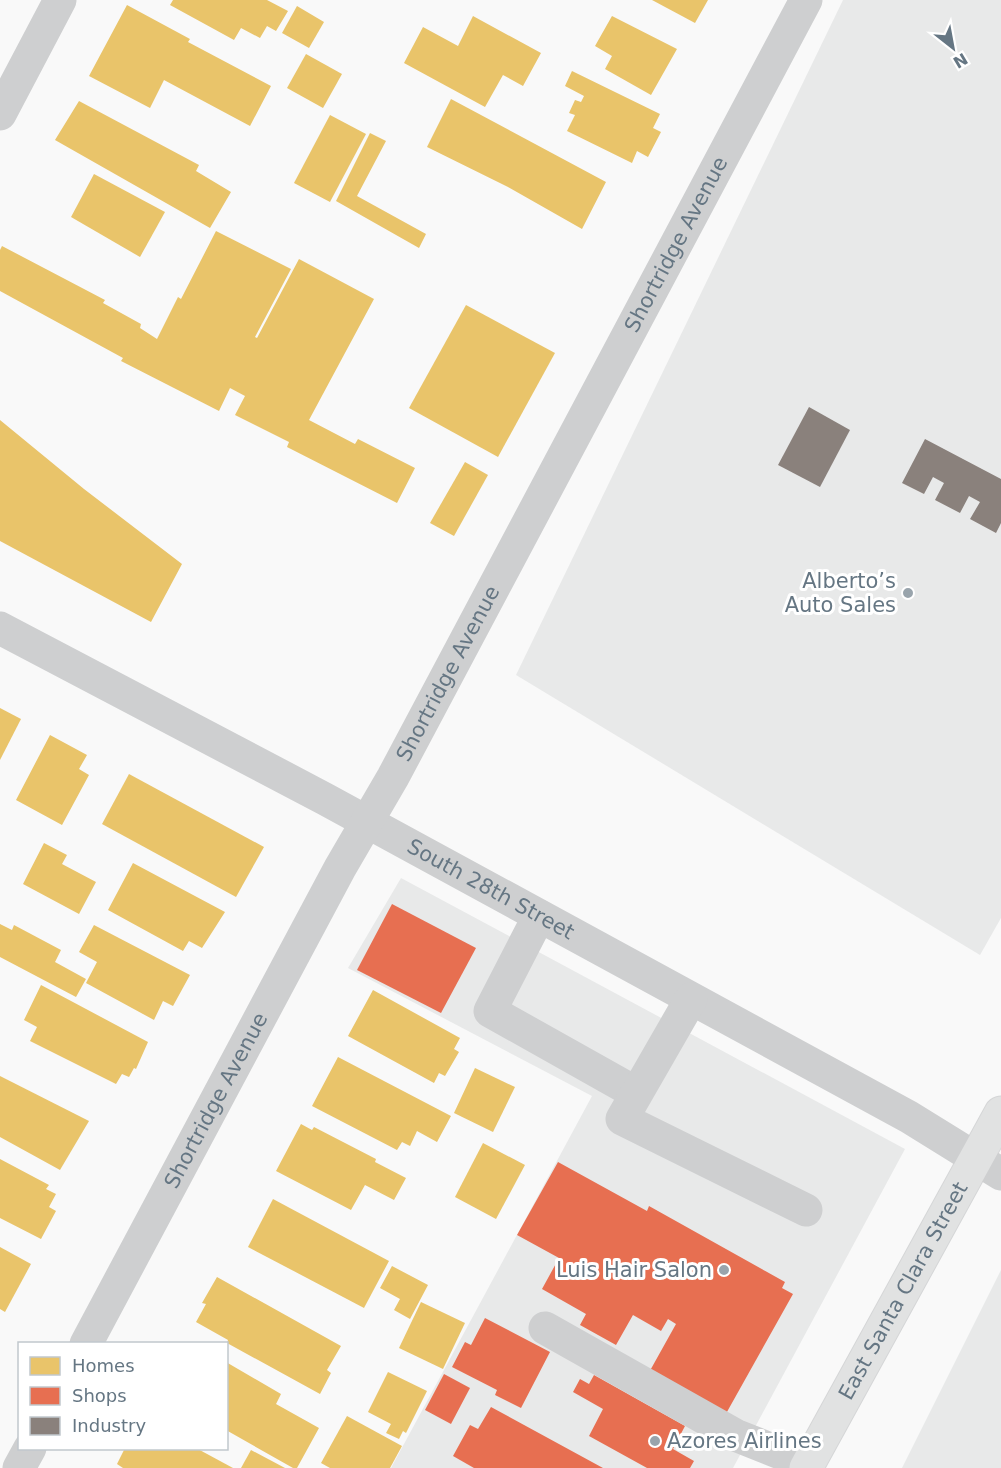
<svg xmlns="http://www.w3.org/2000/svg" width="1001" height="1468" font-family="'DejaVu Sans',sans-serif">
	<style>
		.built { fill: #e8e9e9 }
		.homes { fill: #e9c46a }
		.shops { fill: #e76f51 }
		.industry { fill: #8a817c }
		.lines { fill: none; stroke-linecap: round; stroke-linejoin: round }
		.major-casing { stroke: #d5d6d7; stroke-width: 35 }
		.minor { stroke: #cecfd0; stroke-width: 33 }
		.major { stroke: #e1e2e2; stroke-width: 33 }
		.poi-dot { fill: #99a4ac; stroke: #fff; stroke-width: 2 }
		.labels { text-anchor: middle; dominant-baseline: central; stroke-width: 6; stroke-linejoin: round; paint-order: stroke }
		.street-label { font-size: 21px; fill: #657683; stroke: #fff }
		.poi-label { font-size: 21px; fill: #657683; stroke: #fff; text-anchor: end }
	</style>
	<rect width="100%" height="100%" fill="#f9f9f9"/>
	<g class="built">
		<path d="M843 0H1001V918L980 955 516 675Z"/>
		<path d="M401 878 905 1149 733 1468H391L592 1096 348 968Z"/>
		<path d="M1001 1270V1468H902Z"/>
	</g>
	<g class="homes">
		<path d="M173 0H267L288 11 276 31 267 26 260 38 241 28 234 40 170 5Z"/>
		<path d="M652 0H708L695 23Z"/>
		<path d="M127 5 190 39 188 42 271 86 250 126 164 80 150 108 89 76Z"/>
		<path d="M297 6 324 22 309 48 282 33Z"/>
		<path d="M473 16 541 53 523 86 503 75 485 107 404 63 423 27 458 46Z"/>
		<path d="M612 16 677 49 651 95 605 69 612 56 595 46Z"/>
		<path d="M306 54 342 74 323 108 287 88Z"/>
		<path d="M572 71 660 114 653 128 661 132 648 157 637 151 632 163 567 131 575 115 569 113 575 100 581 102 584 96 565 86Z"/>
		<path d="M451 99 606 182 582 229 508 187 427 147Z"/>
		<path d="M79 101 199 165 196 171 231 192 210 228 55 140Z"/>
		<path d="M330 115 366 134 330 202 294 183Z"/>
		<path d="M370 133 386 141 357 196 426 234 419 248 336 201Z"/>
		<path d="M94 174 165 212 140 257 71 217Z"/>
		<path d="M216 231 291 269 255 337 257 338 299 259 374 299 309 420 355 444 358 439 415 468 397 503 287 447 289 442 235 415 245 396 230 388 219 411 121 361 123 358 0 291V250L2 246 105 300 103 303 141 324 140 328 157 339 178 297 181 299Z"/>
		<path d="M466 305 555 353 498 457 409 408Z"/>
		<path d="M0 420 84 489 182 564 151 622 0 541Z"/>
		<path d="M465 462 488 475 454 536 430 523Z"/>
		<path d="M0 708 21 719 0 760Z"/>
		<path d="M50 735 87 755 79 769 89 775 62 825 16 800Z"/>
		<path d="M129 774 264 847 236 897 102 824Z"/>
		<path d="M44 843 67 855 62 864 96 882 79 914 23 884Z"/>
		<path d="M133 863 225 912 202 948 189 941 183 951 108 910Z"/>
		<path d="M0 924 12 930 14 925 61 950 55 962 86 979 76 997 0 957Z"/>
		<path d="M94 925 190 975 173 1006 163 1001 154 1020 86 983 97 962 79 952Z"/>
		<path d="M41 985 148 1042 136 1069 134 1068 129 1077 122 1074 116 1084 30 1041 37 1027 24 1020Z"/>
		<path d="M373 990 460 1038 454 1049 459 1052 445 1076 439 1073 434 1083 348 1036Z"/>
		<path d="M338 1057 451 1116 437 1142 417 1131 410 1146 402 1142 397 1150 312 1106Z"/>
		<path d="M475 1068 515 1087 493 1132 454 1113Z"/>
		<path d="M0 1076 89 1121 60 1170 0 1137Z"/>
		<path d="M301 1124 312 1130 314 1127 376 1159 375 1162 406 1178 394 1200 365 1185 351 1210 276 1171Z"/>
		<path d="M483 1143 525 1165 496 1219 455 1197Z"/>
		<path d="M0 1159 49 1185 46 1189 56 1194 49 1207 56 1211 41 1239 0 1218Z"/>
		<path d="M273 1199 389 1261 364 1308 248 1247Z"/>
		<path d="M0 1247 31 1264 5 1312 0 1309Z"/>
		<path d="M392 1266 428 1285 410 1319 394 1310 400 1299 380 1288Z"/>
		<path d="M217 1277 341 1346 327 1370 331 1373 320 1394 227 1343 228 1340 196 1322 206 1304 202 1303Z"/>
		<path d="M421 1302 465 1323 443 1369 399 1348Z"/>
		<path d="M226 1362 281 1394 276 1404 319 1428 297 1468H293L226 1430Z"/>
		<path d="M388 1372 427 1391 406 1433 403 1431 399 1439 386 1433 391 1424 368 1412Z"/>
		<path d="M347 1416 402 1446 390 1468H330L321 1463Z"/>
		<path d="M125 1448H196L233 1468H123L117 1464Z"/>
		<path d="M251 1450 285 1468H241Z"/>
	</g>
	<g class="shops">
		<path d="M392 904 476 948 441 1013 357 970Z"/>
		<path d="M558 1162 647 1211 649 1206 785 1282 782 1288 793 1294 723 1419 647 1376 676 1324 668 1319 661 1331 633 1315 616 1345 580 1325 586 1314 542 1289 559 1258 517 1235Z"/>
		<path d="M485 1318 550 1352 521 1408 495 1395 497 1390 452 1367 465 1342 471 1345Z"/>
		<path d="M444 1374 470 1388 451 1424 425 1410Z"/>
		<path d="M594 1375 685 1426 673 1449 694 1461 690 1468H647L589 1436 603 1409 573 1392 580 1379 589 1384Z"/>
		<path d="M491 1407 603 1468H474L453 1456 470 1425 478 1429Z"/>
	</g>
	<g class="industry">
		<path d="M809 407 850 430 820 487 778 465Z"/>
		<path d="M925 439 1001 479V523L996 533 970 519 980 502 969 496 960 513 935 500 944 483 933 477 924 494 902 483Z"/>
	</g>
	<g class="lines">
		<defs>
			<g id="major">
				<path id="s3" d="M806 1468 1001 1113"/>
			</g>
		</defs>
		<use href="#major" class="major-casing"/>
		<g class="minor">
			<path d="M0 114 60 0"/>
			<path id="s1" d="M0 628 325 799 909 1117 1001 1174"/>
			<path d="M539 916 490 1011 636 1093"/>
			<path d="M691 999 622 1119 806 1210"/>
			<path d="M545 1328 735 1435 808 1464"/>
			<path id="s2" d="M86 1344 340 868 393 777 806 0"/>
			<path d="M19 1468 30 1448"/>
		</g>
		<use href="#major" class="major"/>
	</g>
	<g class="poi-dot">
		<circle cx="908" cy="593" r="6"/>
		<circle cx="724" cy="1270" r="6"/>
		<circle cx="655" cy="1441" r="6"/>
	</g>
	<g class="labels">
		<g class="street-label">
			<text stroke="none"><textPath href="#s2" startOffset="1248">Shortridge Avenue</textPath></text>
			<text stroke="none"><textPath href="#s2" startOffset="762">Shortridge Avenue</textPath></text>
			<text stroke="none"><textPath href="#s1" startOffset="556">South 28th Street</textPath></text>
			<text stroke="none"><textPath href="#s2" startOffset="276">Shortridge Avenue</textPath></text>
			<text stroke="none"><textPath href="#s3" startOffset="202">East Santa Clara Street</textPath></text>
		</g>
		<g class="poi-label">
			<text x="896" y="581">Alberto’s<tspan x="896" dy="24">Auto Sales</tspan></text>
			<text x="712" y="1270">Luis Hair Salon</text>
			<text x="667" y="1441" text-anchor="start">Azores Airlines</text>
		</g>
	</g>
	<rect x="18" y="1342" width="210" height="108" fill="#ffffff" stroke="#c1c8cd" stroke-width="1.5"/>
	<rect x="30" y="1357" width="30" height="18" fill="#e9c46a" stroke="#c1c8cd" stroke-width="1.5"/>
	<text x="72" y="1372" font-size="18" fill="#657683">Homes</text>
	<rect x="30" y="1387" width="30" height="18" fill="#e76f51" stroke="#c1c8cd" stroke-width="1.5"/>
	<text x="72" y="1402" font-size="18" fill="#657683">Shops</text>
	<rect x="30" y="1417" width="30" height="18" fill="#8a817c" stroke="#c1c8cd" stroke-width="1.5"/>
	<text x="72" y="1432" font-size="18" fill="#657683">Industry</text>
	<g transform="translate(953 48) rotate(149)" stroke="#ffffff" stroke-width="4.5" paint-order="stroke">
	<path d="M0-4.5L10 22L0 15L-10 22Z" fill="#657683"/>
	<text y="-9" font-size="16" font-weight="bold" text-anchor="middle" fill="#657683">N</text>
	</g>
</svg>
